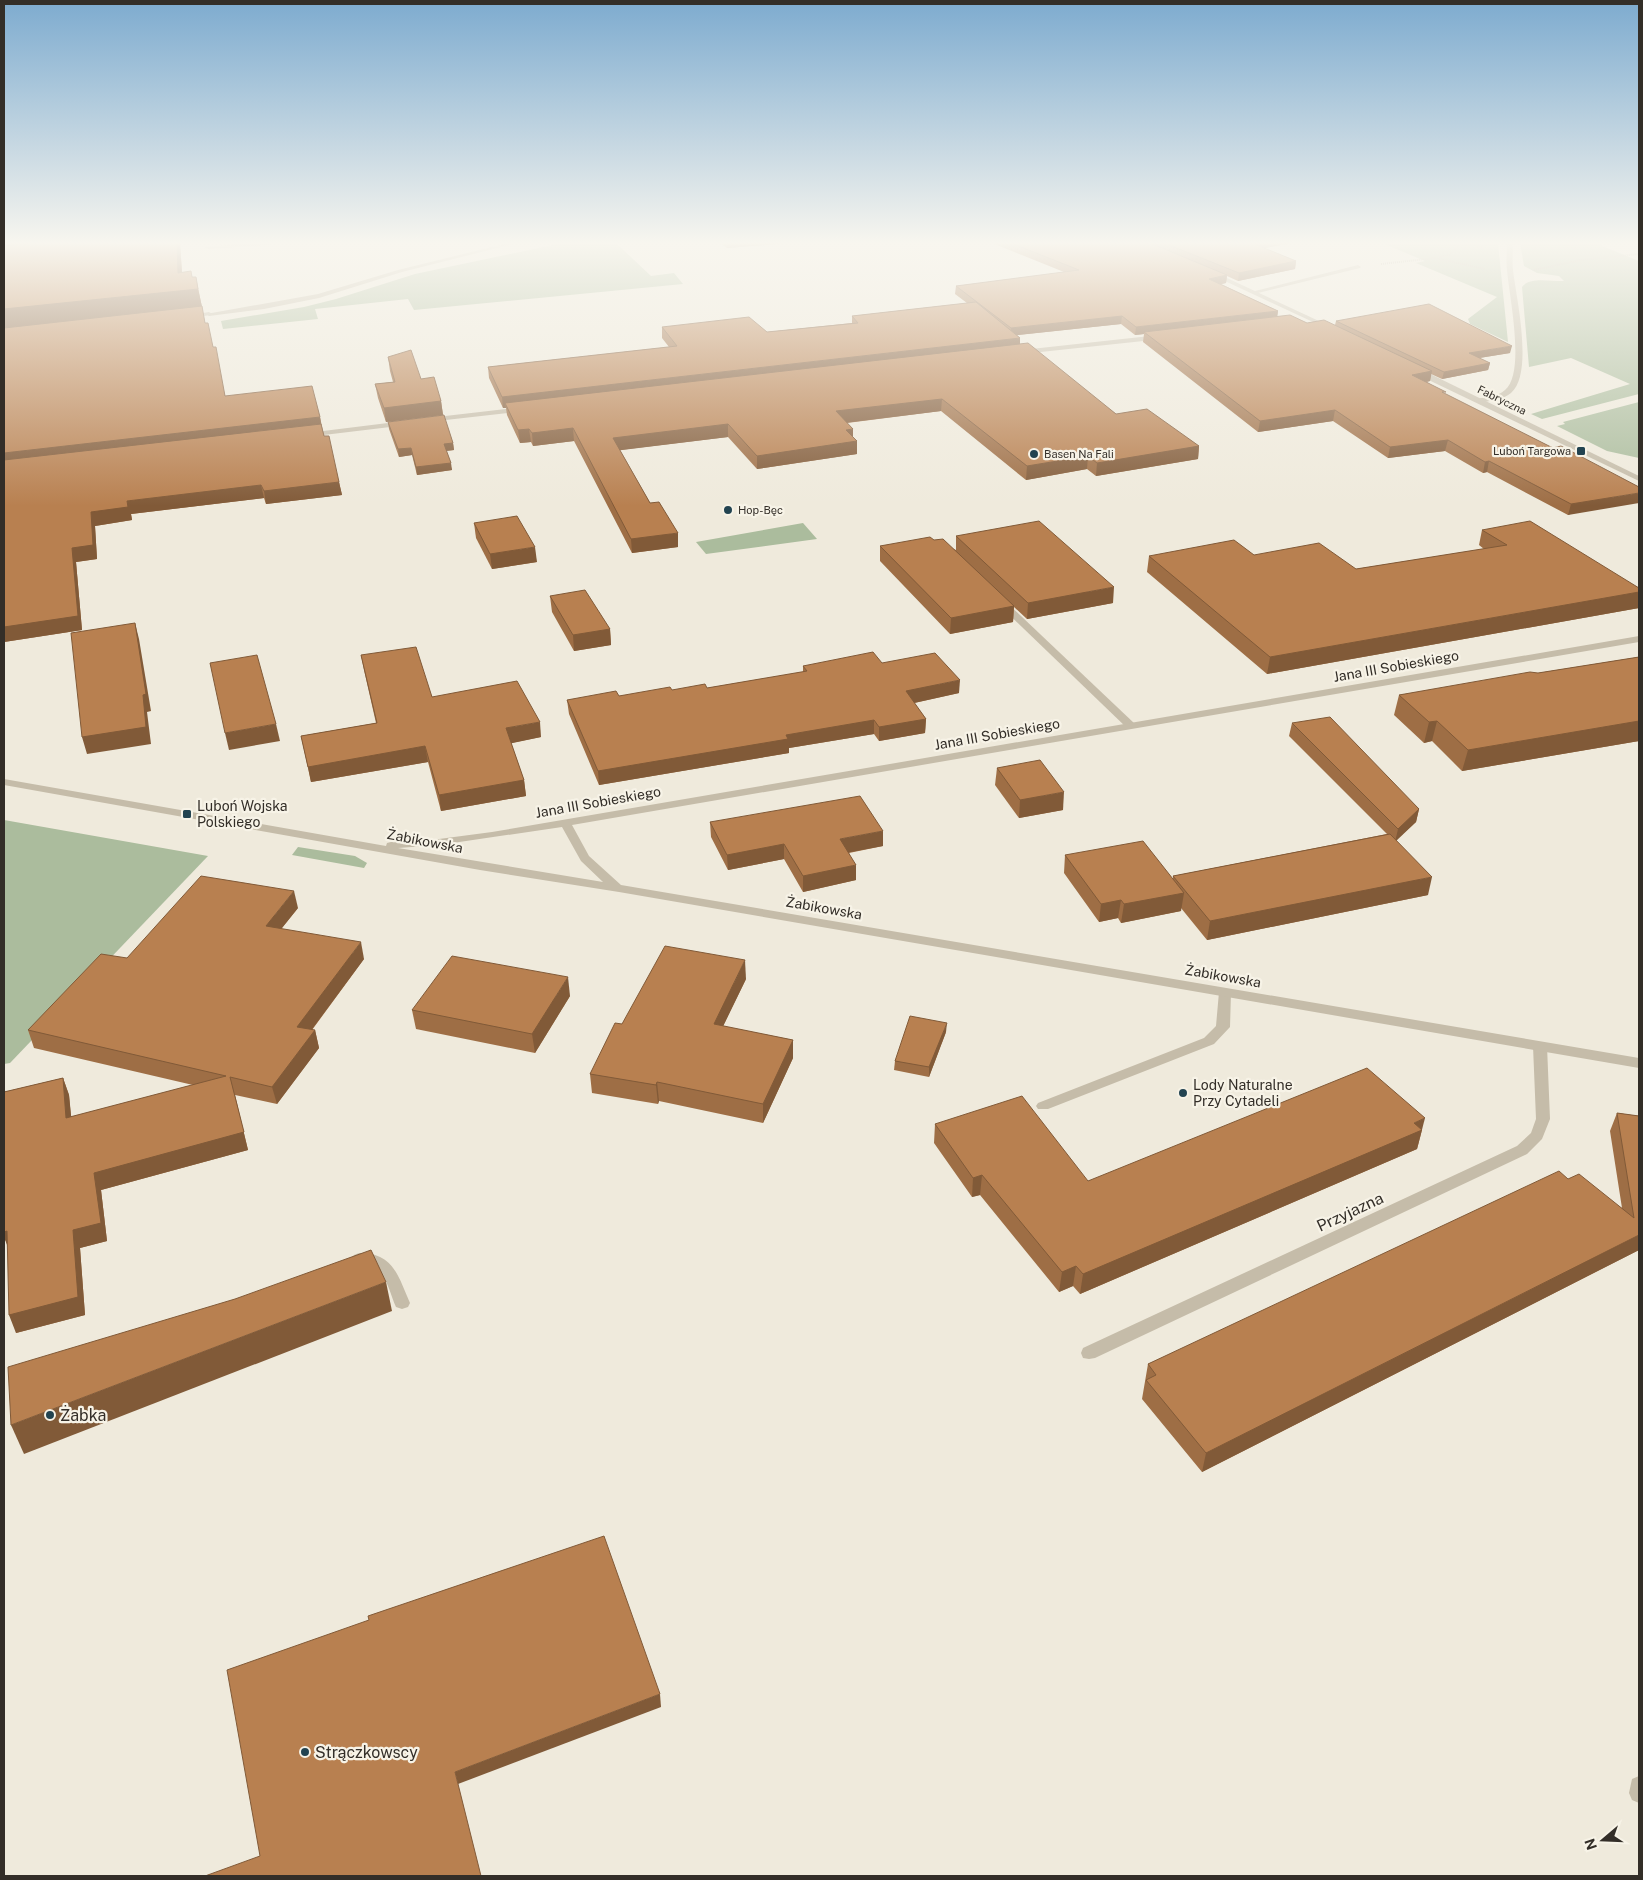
<svg xmlns="http://www.w3.org/2000/svg" width="1643" height="1880" font-family="'Public Sans',sans-serif">
	<style>
		.green { fill: #abbc9d }
		.lines { fill: none; stroke-linecap: round; stroke-linejoin: round }
		.path { stroke: #b1a693; stroke-width: 2; stroke-dasharray: 1 1; stroke-linecap: butt }
		.service { fill: #c5bca9; fill-rule: evenodd }
		.minor { fill: #c5bca9; fill-rule: evenodd }
		.tertiary { fill: #c5bca9; fill-rule: evenodd }
		.wall { fill: #9e6e45 }
		.shaded-wall { fill: #815a38 }
		.building { fill: #b88050; stroke: #815a38 }
		.poi-dot { fill: #224350; stroke: #f7f3e7; stroke-width: 2 }
		.labels { text-anchor: middle; dominant-baseline: central; stroke-width: 4.5; stroke-linejoin: round; paint-order: stroke }
		.far-street-label { font-size: 11px; fill: #332e28; stroke: #f7f3e7 }
		.far-poi-label { font-size: 11px; fill: #332e28; stroke: #f7f3e7; text-anchor: start }
		.street-label { font-size: 14px; fill: #332e28; stroke: #f7f3e7 }
		.poi-label { font-size: 14px; fill: #332e28; stroke: #f7f3e7; text-anchor: start }
		.near-street-label { font-size: 16px; fill: #332e28; stroke: #f7f3e7 }
		.near-poi-label { font-size: 16px; fill: #332e28; stroke: #f7f3e7; text-anchor: start }
	</style>
	<rect width="100%" height="100%" fill="#efeadc"/>
	<g class="green">
		<path d="M562 243H616L651 276 674 273 683 284 414 310 408 299 315 309 318 319 223 329 221 321 304 307 336 299 415 274Z"/>
		<path d="M1382 243H1498L1508 342 1470 324 1468 319 1497 297 1416 263 1425 261Z"/>
		<path d="M1520 243H1595L1639 261V394L1542 419 1531 414 1630 384 1571 358 1529 367 1522 287C1530 276 1552 282 1564 281L1559 276 1537 273 1524 266Z"/>
		<path d="M1639 402V458L1607 451 1557 426 1565 424 1563 422Z"/>
		<path d="M803 523 817 539 706 554 696 542Z"/>
		<path d="M4 820 208 856 10 1063 4 1064Z"/>
		<path d="M298 847 355 856 367 863 364 868 292 855Z"/>
	</g>
	<g class="lines">
		<g class="path">
			<path d="M1470 243 1484 248"/>
			<path d="M1439 257 1449 255 1463 243"/>
			<path d="M1381 264 1435 258 1485 269"/>
			<path d="M1534 270 1581 260 1639 254"/>
		</g>
		<g class="service">
			<path d="M248 243H272L269 245 208 249 205 247Z"/>
			<path d="M508 243H517L402 272 319 298 264 309 209 316 206 314 318 294 398 270Z"/>
			<path d="M1001 599 1004 600 1135 724V728H1127L998 604 996 602Z"/>
			<path d="M1225 988 1231 992 1230 1027 1214 1044 1048 1109H1038L1036 1106 1038 1103 1204 1038 1216 1026 1219 992Z"/>
			<path d="M359 1253C394 1253 398 1276 410 1303L408 1307 402 1309 396 1307C390 1295 386 1268 369 1265 364 1264 359 1265 354 1263L351 1259 354 1255Z"/>
		</g>
		<g class="minor">
			<path d="M1507 243H1513C1513 252 1512 261 1513 270 1516 297 1534 373 1511 393 1503 400 1489 401 1479 403L1475 401 1476 399C1486 397 1498 397 1505 390 1526 373 1509 295 1507 270 1506 261 1507 252 1507 243Z"/>
			<path d="M1358 265 1361 267 1360 268 1254 294 1251 292Z"/>
			<path d="M209 312 212 314 211 315 188 318 185 316Z"/>
			<path d="M1159 335 1163 337 1162 339 1022 354 1018 352 1022 350Z"/>
			<path d="M523 407H526V411L428 422 424 420 428 418Z"/>
			<path d="M404 421 408 423 407 425 307 437 303 435 307 433Z"/>
			<path d="M1540 1042 1547 1046 1550 1119 1542 1139 1527 1154 1095 1358 1089 1359 1083 1358 1081 1353 1083 1348 1517 1146 1531 1133 1536 1119 1533 1046Z"/>
			<path d="M1639 1776V1803L1632 1800 1629 1793 1632 1779Z"/>
		</g>
		<g class="tertiary">
			<path d="M1210 272H1214L1334 328 1328 329 1210 274Z"/>
			<path d="M1412 368H1418L1639 476V481L1412 372Z"/>
			<path d="M1639 636V642L572 825 589 856 621 885 1639 1058V1068L619 892 480 870 4 785V779L386 846 387 843 391 842 439 839 492 832ZM562 827 581 861 603 882 398 848 439 845Z"/>
		</g>
	</g>
	<g class="wall">
		<path d="M4 243H180L182 272 192 277H196L205 323 213 347 225 396 320 417 324 436 339 482 342 495 266 504 264 498 131 514 132 520 95 526 97 559 76 562 82 630 4 642Z"/>
		<path d="M720 243H789L727 248Z"/>
		<path d="M992 243H1291L1264 248 1296 261 1295 269 1238 281 1227 276 1226 283 1221 284 1278 311 1277 316 1307 323 1335 325 1336 321 1510 353 1479 358 1490 363 1488 370 1442 379 1431 374 1430 381 1427 382 1445 394 1553 448 1639 487 1568 515 1487 472 1483 473 1445 451 1388 458 1333 421 1258 432 1143 342 1144 334 1135 335 1121 324 1017 335 1020 338V344L1116 414 1199 446 1198 459 1096 476 1087 469 1026 480 941 411 847 423 853 437 857 441V454L757 469 728 437 620 450 650 503 678 547 632 553 574 441 533 446 531 442 520 443 507 415 506 408H503L489 378 488 367 669 347 662 338V327L767 332 852 323V316L967 303 955 294 956 286 1064 272Z"/>
		<path d="M388 357 421 379 441 401 443 415 386 422 378 398 375 384 393 382 390 371Z"/>
		<path d="M388 422 453 443 454 450 446 451 452 470 417 475 412 455 399 457 389 429Z"/>
		<path d="M474 523 537 562 492 569 476 538Z"/>
		<path d="M1482 530 1639 588V608L1267 674 1147 572 1149 556 1254 555 1356 569 1484 549 1479 545Z"/>
		<path d="M956 536 1113 603 1027 619 1014 607 1013 622 950 634 880 561V546L934 540 956 550Z"/>
		<path d="M550 596 610 629 611 645 574 651 552 612Z"/>
		<path d="M361 655 432 697 541 737 511 743 524 780 526 796 441 811 428 762 311 782 301 736 376 723 364 670Z"/>
		<path d="M1639 657V741L1462 771 1432 741 1424 743 1394 715 1399 695Z"/>
		<path d="M882 663 959 693 914 703 926 719 925 733 879 741 874 734 789 748V753L599 785 569 714 567 700 619 696 672 690 707 688 803 672V666Z"/>
		<path d="M1292 723 1419 809 1416 822 1396 840 1428 895 1207 940 1181 908V911L1121 923 1118 918 1099 922 1064 873 1065 855 1173 879V876L1387 834 1289 736Z"/>
		<path d="M997 768 1063 810 1019 818 995 785Z"/>
		<path d="M710 822 883 846 849 853 856 880 803 892 784 859 728 870 711 837Z"/>
		<path d="M298 908 281 929 364 959 312 1030H315L319 1048 277 1104 235 1095 248 1150 101 1190 107 1241 80 1248 85 1315 16 1333 8 1246 4 1237V1092L63 1078 69 1095 71 1117 193 1085 34 1048 28 1030 127 958Z"/>
		<path d="M746 979 723 1026 793 1040V1058L763 1123 659 1101 658 1104 592 1093 590 1074 622 1024Z"/>
		<path d="M570 996 535 1053 416 1029 412 1010Z"/>
		<path d="M946 1032 929 1077 894 1070 895 1061Z"/>
		<path d="M1617 1113 1639 1116V1250L1202 1472 1142 1399 1148 1364 1568 1179 1622 1208 1610 1131Z"/>
		<path d="M935 1124 1088 1181 1421 1129 1422 1130 1417 1149 1080 1294 1073 1286 1059 1292 980 1195 972 1197 934 1143Z"/>
	</g>
	<g class="shaded-wall">
		<path d="M4 243H68L4 261Z"/>
		<path d="M177 243H180L183 290 198 289 203 311 4 332V309L178 273Z"/>
		<path d="M727 243H789L727 248Z"/>
		<path d="M1252 243H1291L1251 251Z"/>
		<path d="M1296 261 1295 269 1238 281 1239 273Z"/>
		<path d="M1227 275 1226 283 1208 287 1209 279Z"/>
		<path d="M1278 311 1277 319 1144 332V334L1135 335 1136 327Z"/>
		<path d="M1122 316 1121 324 1010 336 1011 328Z"/>
		<path d="M1020 338V349L505 403 506 408H503L502 397Z"/>
		<path d="M1512 346 1510 353 1467 360 1469 353Z"/>
		<path d="M1490 363 1488 370 1442 379 1444 372Z"/>
		<path d="M1432 371 1430 381 1410 385 1412 375Z"/>
		<path d="M942 399 941 411 836 424V411Z"/>
		<path d="M441 401 443 415 386 422 384 408Z"/>
		<path d="M1335 410 1333 421 1258 432 1260 421Z"/>
		<path d="M320 417 322 429 4 466V453Z"/>
		<path d="M728 424V437L614 451 613 438Z"/>
		<path d="M573 428 574 441 533 446 532 433Z"/>
		<path d="M529 429 531 442 520 443 518 430Z"/>
		<path d="M853 429V442L857 441V454L757 469V456L846 430Z"/>
		<path d="M1448 440 1445 451 1388 458 1390 447Z"/>
		<path d="M453 443 454 450 445 451 444 444Z"/>
		<path d="M1199 446 1198 459 1096 476 1097 463Z"/>
		<path d="M411 448 412 455 399 457 398 449Z"/>
		<path d="M1088 456 1087 469 1026 480 1027 466Z"/>
		<path d="M1489 461 1487 472 1483 473 1485 462Z"/>
		<path d="M451 463 452 470 417 475 416 467Z"/>
		<path d="M339 482 342 495 266 504 264 491Z"/>
		<path d="M261 485 264 498 131 514 132 520 95 526 97 559 76 562 82 630 4 642V627L72 548 91 512 127 501Z"/>
		<path d="M1639 493V503L1568 515 1571 504Z"/>
		<path d="M678 533V547L632 553 631 539Z"/>
		<path d="M535 547 537 562 492 569 490 554Z"/>
		<path d="M1114 587 1113 603 1027 619 1028 603Z"/>
		<path d="M1639 592V608L1267 674 1270 657Z"/>
		<path d="M1014 606 1013 622 950 634 951 618Z"/>
		<path d="M135 623 139 639 151 711 147 712 151 744 87 754 82 737Z"/>
		<path d="M610 629 611 645 574 651 573 635Z"/>
		<path d="M960 680 959 693 905 705 906 691Z"/>
		<path d="M926 719 925 733 879 741V727Z"/>
		<path d="M874 720V734L789 748V753L599 785 598 771 786 735Z"/>
		<path d="M1437 721 1432 741 1424 743 1429 722Z"/>
		<path d="M1639 721V741L1462 771 1468 750Z"/>
		<path d="M540 722 541 737 508 744 506 728Z"/>
		<path d="M276 724 280 741 229 750 225 733Z"/>
		<path d="M425 746 428 762 311 782 308 767Z"/>
		<path d="M524 780 526 796 441 811 439 795Z"/>
		<path d="M1064 792 1063 810 1019 818 1020 800Z"/>
		<path d="M1419 809 1416 822 1395 842 1398 829Z"/>
		<path d="M883 831V846L840 854V839Z"/>
		<path d="M784 844V859L728 870 727 855Z"/>
		<path d="M856 865V880L803 892V876Z"/>
		<path d="M1432 877 1428 895 1207 940 1210 921Z"/>
		<path d="M294 891 298 908 270 943 266 926Z"/>
		<path d="M1184 893 1181 911 1121 923 1124 904Z"/>
		<path d="M1121 900 1118 918 1099 922 1101 904Z"/>
		<path d="M361 942 364 959 301 1044 297 1027Z"/>
		<path d="M745 960 746 979 715 1043 714 1024Z"/>
		<path d="M568 977 570 996 535 1053 532 1034Z"/>
		<path d="M947 1023 946 1032 929 1077V1067Z"/>
		<path d="M315 1030 319 1048 277 1104 272 1087Z"/>
		<path d="M793 1040V1058L763 1123V1104Z"/>
		<path d="M230 1077 248 1150 101 1190 107 1241 80 1248 85 1315 16 1333 9 1315 73 1230 94 1173Z"/>
		<path d="M63 1078 69 1095 73 1135 66 1118Z"/>
		<path d="M657 1082 659 1101 658 1104 656 1085Z"/>
		<path d="M1425 1118 1417 1149 1080 1294 1083 1274Z"/>
		<path d="M982 1175 980 1195 972 1197 973 1178Z"/>
		<path d="M7 1231 9 1250 4 1237V1232Z"/>
		<path d="M1639 1235V1250L1202 1472 1206 1453Z"/>
		<path d="M1076 1266 1073 1286 1059 1292 1062 1272Z"/>
		<path d="M386 1282 392 1311 24 1454 11 1425Z"/>
		<path d="M660 1694 661 1707 458 1784 455 1772Z"/>
	</g>
	<g class="building">
		<path d="M34 243H177L178 273 191 271 192 277H196L198 289 4 309V246Z"/>
		<path d="M1011 243H1150L1227 275 1209 279 1278 311 1136 327 1122 316 1011 328 956 286 1079 270Z"/>
		<path d="M1164 243H1253H1252L1296 261 1239 273Z"/>
		<path d="M976 302 1020 338 502 397 488 367 677 346 662 327 749 317 767 332 858 323 852 316Z"/>
		<path d="M1429 304 1512 346 1469 353 1490 363 1444 372 1336 321Z"/>
		<path d="M202 306 205 323H208L213 347H216L225 396 312 386 320 417 4 453V328Z"/>
		<path d="M1290 315 1307 323 1324 320 1432 371 1412 375 1446 392H1442L1553 448 1561 446 1639 487V493L1571 504 1489 461 1485 462 1448 440 1390 447 1335 410 1260 421 1144 332Z"/>
		<path d="M1028 343 1116 414 1147 409 1199 446 1097 463 1088 456 1027 466 942 399 836 411 853 429 846 430 857 441 757 456 728 424 613 438 650 503 659 502 678 533 631 539 573 428 532 433 529 429 518 430 505 403Z"/>
		<path d="M411 350 421 379 434 377 441 401 384 408 375 384 395 382 388 357Z"/>
		<path d="M444 415 453 443 444 444 451 463 416 467 411 448 398 449 388 422Z"/>
		<path d="M321 424 324 436H329L339 482 264 491 261 485 127 501 128 507 91 512 93 545 72 548 78 616 4 627V460Z"/>
		<path d="M517 516 535 547 490 554 474 523Z"/>
		<path d="M1039 521 1114 587 1028 603 956 536Z"/>
		<path d="M1530 521 1639 588V592L1270 657 1149 556 1234 540 1254 555 1319 543 1356 569 1507 545 1482 530Z"/>
		<path d="M930 537 934 540 943 539 1014 606 951 618 880 546Z"/>
		<path d="M585 590 610 629 573 635 550 596Z"/>
		<path d="M135 623 146 694 143 695 146 727 82 737 71 633Z"/>
		<path d="M416 647 432 697 517 681 540 722 506 728 524 780 439 795 425 746 308 767 301 736 377 723 361 655Z"/>
		<path d="M873 652 882 663 935 653 960 680 906 691 926 719 879 727 874 720 786 735 788 739 598 771 567 700 616 691 619 696 670 687 672 690 705 684 707 688 807 671 803 666Z"/>
		<path d="M257 655 276 724 225 733 210 663Z"/>
		<path d="M1639 657V721L1468 750 1437 721 1429 722 1399 695 1530 672 1538 673Z"/>
		<path d="M1330 717 1419 809 1398 829 1292 723Z"/>
		<path d="M1040 760 1064 792 1020 800 997 768Z"/>
		<path d="M860 796 883 831 840 839 856 865 803 876 784 844 727 855 710 822Z"/>
		<path d="M1390 834 1432 877 1210 921 1173 876Z"/>
		<path d="M1143 841 1184 893 1124 904 1121 900 1101 904 1065 855Z"/>
		<path d="M201 876 294 891 266 926 361 942 297 1027 315 1030 272 1087 230 1077 244 1132 94 1173 101 1223 73 1230 78 1297 9 1315 7 1231 4 1232V1092L63 1078 66 1118 226 1076 28 1030 101 954 127 958Z"/>
		<path d="M665 946 745 960 714 1024 793 1040 763 1104 657 1082 656 1085 590 1074 615 1023 622 1024Z"/>
		<path d="M452 956 568 977 532 1034 412 1010Z"/>
		<path d="M910 1016 947 1023 929 1067 895 1061Z"/>
		<path d="M1367 1068 1425 1118 1414 1123 1422 1130 1083 1274 1076 1266 1062 1272 982 1175 973 1178 935 1124 1022 1096 1088 1181Z"/>
		<path d="M1617 1113 1639 1116V1235L1206 1453 1146 1380 1156 1375 1148 1364 1559 1171 1568 1179 1579 1174 1634 1218Z"/>
		<path d="M371 1250 386 1282 11 1425 8 1367 235 1299Z"/>
		<path d="M604 1536 660 1694 455 1772 481 1876H205L260 1856 227 1670 369 1620 368 1616Z"/>
	</g>
	<linearGradient id="sky" x2="0" y2="1"><stop stop-color="#7dabcf"/><stop offset="0.48" stop-color="#f8f6ef"/><stop offset="1" stop-color="#f8f6ef" stop-opacity="0"/></linearGradient>
	<rect width="1643" height="506" fill="url(#sky)"/>
	<g class="poi-dot">
		<rect x="1576" y="446" width="10" height="10" rx="2.5"/>
		<circle cx="1034" cy="454" r="5"/>
		<circle cx="728" cy="510" r="5"/>
		<rect x="182" y="809" width="10" height="10" rx="2.5"/>
		<circle cx="1183" cy="1093" r="5"/>
		<circle cx="50" cy="1415" r="5"/>
		<circle cx="305" cy="1752" r="5"/>
	</g>
	<g class="labels">
		<g class="far-street-label">
			<text transform="translate(1502 400) rotate(26)">Fabryczna</text>
		</g>
		<g class="far-poi-label">
			<text x="1571" y="451" text-anchor="end">Luboń Targowa</text>
			<text x="1044" y="454">Basen Na Fali</text>
			<text x="738" y="510">Hop-Bęc</text>
		</g>
		<g class="street-label">
			<text transform="translate(1396 666) rotate(-10)">Jana III Sobieskiego</text>
			<text transform="translate(997 734) rotate(-10)">Jana III Sobieskiego</text>
			<text transform="translate(598 802) rotate(-10)">Jana III Sobieskiego</text>
			<text transform="translate(425 841) rotate(11)">Żabikowska</text>
			<text transform="translate(824 908) rotate(10)">Żabikowska</text>
			<text transform="translate(1223 976) rotate(10)">Żabikowska</text>
		</g>
		<g class="poi-label">
			<text x="197" y="806">Luboń Wojska<tspan x="197" dy="16">Polskiego</tspan></text>
			<text x="1193" y="1085">Lody Naturalne<tspan x="1193" dy="16">Przy Cytadeli</tspan></text>
		</g>
		<g class="near-street-label">
			<text transform="translate(1350 1212) rotate(-25)">Przyjazna</text>
		</g>
		<g class="near-poi-label">
			<text x="60" y="1415">Żabka</text>
			<text x="315" y="1752">Strączkowscy</text>
		</g>
	</g>
	<rect width="1643" height="1880" fill="none" stroke="#332e28" stroke-width="10"/>
	<g transform="translate(1603 1840) rotate(251)" stroke="#f7f3e7" stroke-width="4" paint-order="stroke">
	<path d="M0-4L9 19L0 12L-9 19Z" fill="#332e28"/>
	<text y="-8" font-size="14" font-weight="bold" text-anchor="middle" fill="#332e28">N</text>
	</g>
</svg>
